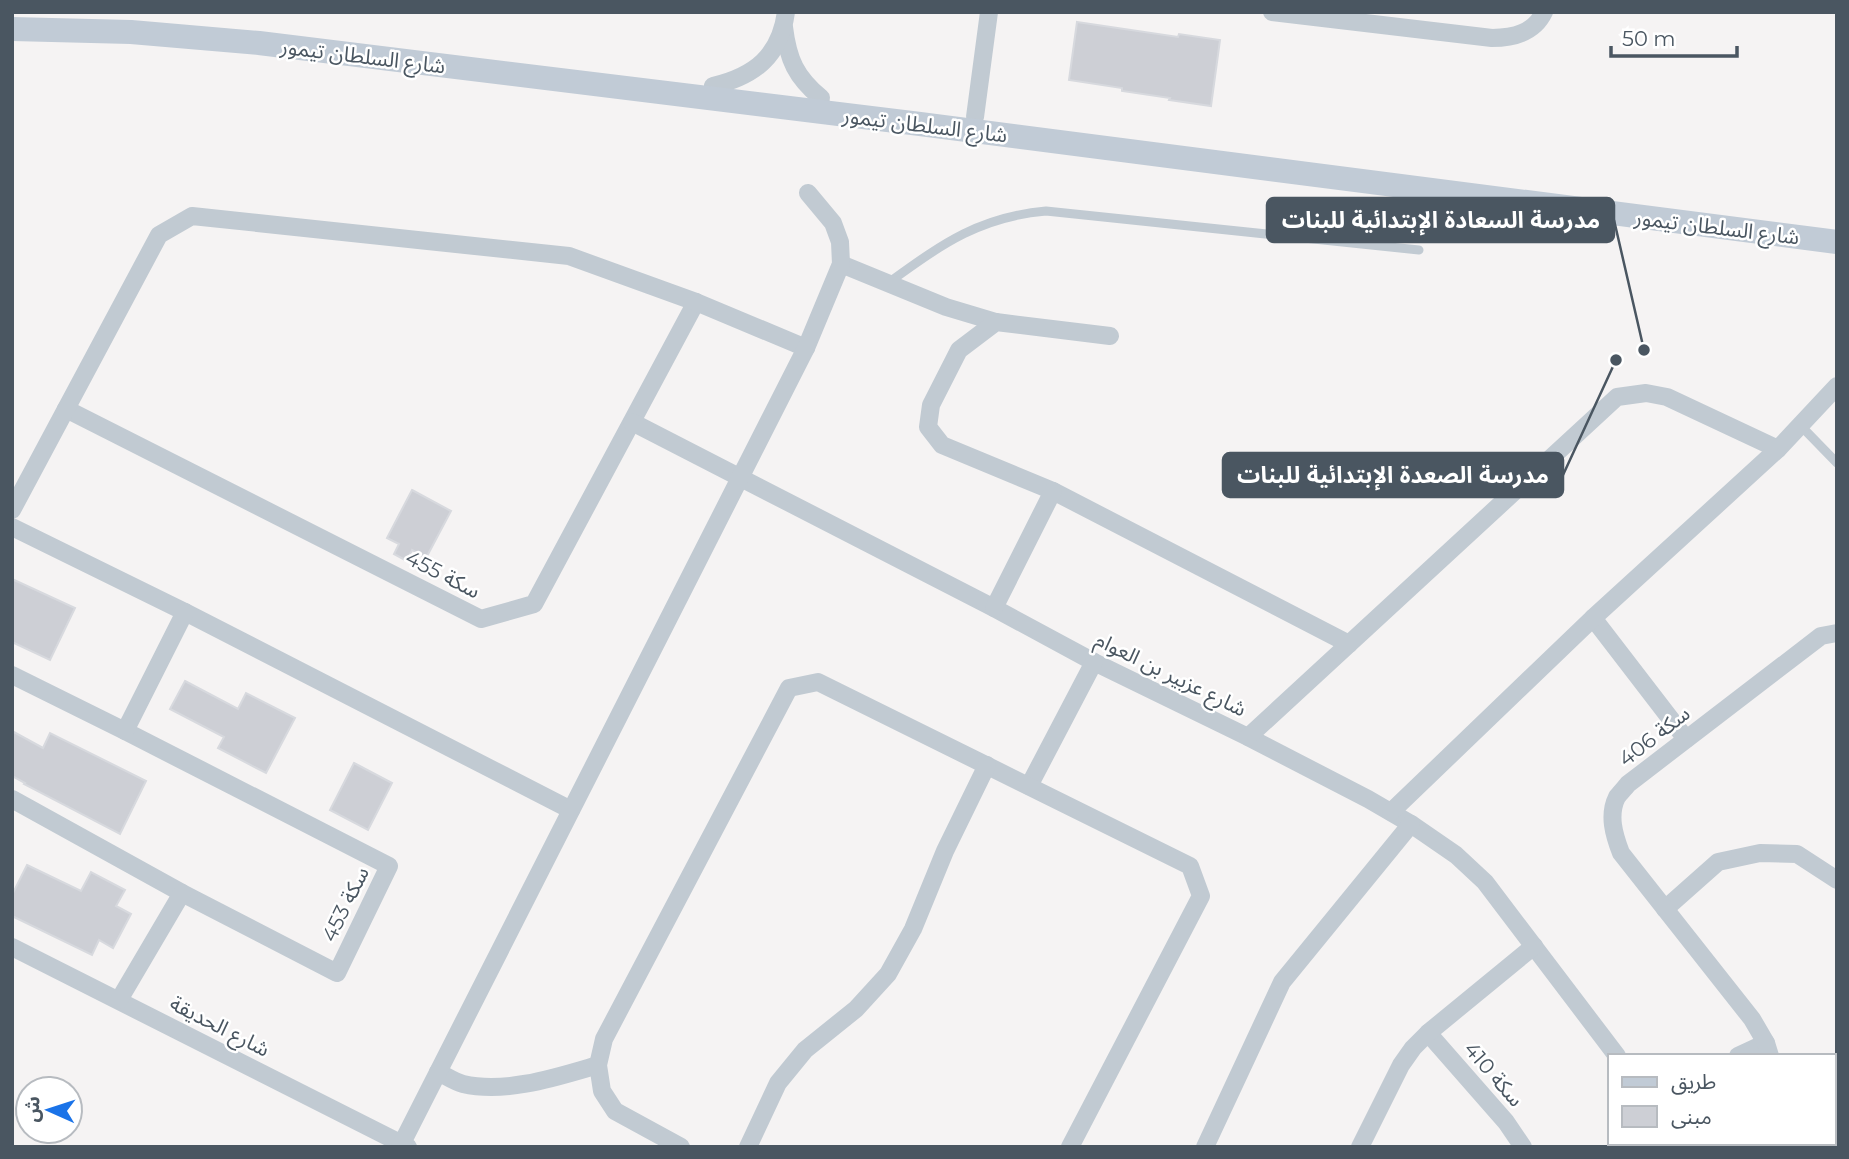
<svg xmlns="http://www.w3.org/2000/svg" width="1849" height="1159" font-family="Montserrat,'Noto Sans Arabic',sans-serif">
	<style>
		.building { fill: #cdcfd5; stroke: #d7d9de; stroke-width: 2 }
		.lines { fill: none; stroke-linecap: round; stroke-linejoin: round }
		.service { stroke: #c1cad2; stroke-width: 9 }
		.minor { stroke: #c1cad2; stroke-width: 18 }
		.secondary { stroke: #c1cbd6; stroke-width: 24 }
		.labels { text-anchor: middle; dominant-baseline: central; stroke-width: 5; stroke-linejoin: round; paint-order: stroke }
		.street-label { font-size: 21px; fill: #4a5661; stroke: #fff }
		.leader { fill: none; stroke: #4a5661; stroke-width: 2.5 }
		.callout-dot { fill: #4a5661; stroke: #fff; stroke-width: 2.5 }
		.callout { fill: #4a5661; stroke: #4a5661; stroke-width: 2.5 }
		.callout-label { font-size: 23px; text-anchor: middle; font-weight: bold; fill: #fff }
	</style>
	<rect width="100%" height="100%" fill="#f5f3f3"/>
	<g class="building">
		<path d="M1077 22 1178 37 1179 34 1220 40 1211 106 1169 100 1170 98 1122 91V88L1069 80Z"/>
		<path d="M412 490 451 511 426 558 412 550 407 561 394 554 399 544 387 538Z"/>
		<path d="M12 579 75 608 50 660 12 642Z"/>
		<path d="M185 681 238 709 246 693 295 718 266 773 218 748 224 737 170 709Z"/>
		<path d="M12 731 43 748 50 733 146 781 120 834 24 784 25 783 12 776Z"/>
		<path d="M354 763 392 783 368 830 330 810Z"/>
		<path d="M27 865 81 891 91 872 125 890 116 906 131 914 113 948 99 940 92 955 12 916V895Z"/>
	</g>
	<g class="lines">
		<g class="service">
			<path d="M888 283C941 245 978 217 1046 211L1419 250"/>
			<path d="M1800 425 1837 463"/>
		</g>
		<g class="minor">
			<path d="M1272 12 1492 38C1514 38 1534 33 1544 12"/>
			<path d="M784 27C788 60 796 77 821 98"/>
			<path d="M713 86C755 76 780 56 786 12"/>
			<path d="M975 117 989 12"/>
			<path d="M841 264 946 307 996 322"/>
			<path d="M1110 336 996 322 959 350 931 405 928 427 942 445 1053 491 1349 644"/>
			<path d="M66 409 481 619 534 604 696 302"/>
			<path d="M632 422 994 608 1094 662 1248 737 1368 799 1411 824 1456 855 1485 882 1617 1056"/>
			<path d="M12 510 159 235 192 216 569 256 696 302 806 348"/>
			<path d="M12 527 185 612 571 810"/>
			<path d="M994 608 1053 491"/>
			<path d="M1593 618 1686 739"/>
			<path d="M12 675 125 731 389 866 337 973 182 893 12 799"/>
			<path d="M125 731 185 612"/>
			<path d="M1248 737 1617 397 1646 393 1667 397 1778 449"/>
			<path d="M1029 786 1094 662"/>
			<path d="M1391 812 1593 618 1778 449 1837 386"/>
			<path d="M1665 909 1718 862 1760 853 1797 854 1837 880"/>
			<path d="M12 947 408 1147"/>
			<path d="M119 1000 182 893"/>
			<path d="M1428 1033 1506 1122 1523 1147"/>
			<path d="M1738 1056 1766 1043"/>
			<path d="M1770 1056 1766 1043 1752 1019 1621 853C1614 835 1608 815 1617 797 1620 793 1625 788 1628 784L1821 636 1837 633"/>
			<path d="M438 1072C446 1076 455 1082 463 1084 506 1094 557 1077 598 1065"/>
			<path d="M1833 1074 1837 1073"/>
			<path d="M1660 1143 1661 1147"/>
			<path d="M1796 1143 1797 1147"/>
			<path d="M400 1147 806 348 841 264 840 242 833 223 808 193"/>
			<path d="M681 1147 615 1111 602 1091 598 1065 604 1039 789 688 818 682 1190 866 1201 896 1070 1147"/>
			<path d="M748 1147 778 1083 805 1050 856 1009 888 974 913 929 945 851 987 765"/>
			<path d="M1205 1147 1282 982 1411 824"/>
			<path d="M1360 1147 1401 1065 1413 1048 1428 1033 1534 946"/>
		</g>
		<path class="secondary" d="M12 29 131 32 259 43 920 124 1837 242"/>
	</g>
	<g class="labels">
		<g class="street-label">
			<text transform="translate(363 56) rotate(7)">شارع السلطان تيمور</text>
			<text transform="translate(925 125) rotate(7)">شارع السلطان تيمور</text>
			<text transform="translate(1717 227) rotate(7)">شارع السلطان تيمور</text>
			<text transform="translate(443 574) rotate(27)">سكة 455</text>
			<text transform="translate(1171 674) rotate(26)">شارع عزبير بن العوام</text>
			<text transform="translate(1654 736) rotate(-38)">سكة 406</text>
			<text transform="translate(345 904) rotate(-64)">سكة 453</text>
			<text transform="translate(220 1026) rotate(27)">شارع الحديقة</text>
			<text transform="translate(1494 1074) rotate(49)">سكة 410</text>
		</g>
	</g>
	<path class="leader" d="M1644 350L1614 220M1616 360L1563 475"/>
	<g class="callout-dot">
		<circle cx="1644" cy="350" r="7"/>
		<circle cx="1616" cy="360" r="7"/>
	</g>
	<g class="callout">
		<rect x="1267" y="198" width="347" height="44" rx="7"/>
		<rect x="1223" y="453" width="340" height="44" rx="7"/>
	</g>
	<g class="callout-label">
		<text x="1441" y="228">مدرسة السعادة الإبتدائية للبنات</text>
		<text x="1393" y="483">مدرسة الصعدة الإبتدائية للبنات</text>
	</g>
	<rect width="1849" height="1159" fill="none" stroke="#4a5661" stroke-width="28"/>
	<rect x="1608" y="1054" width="228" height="91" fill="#ffffff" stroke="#b7bbc0" stroke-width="2"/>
	<rect x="1622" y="1077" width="35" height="10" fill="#c1cbd6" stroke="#b7bbc0" stroke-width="2"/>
	<text x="1671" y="1089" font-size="21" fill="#4a5661">طريق</text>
	<rect x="1622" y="1106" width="35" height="21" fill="#cdcfd5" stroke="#b7bbc0" stroke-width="2"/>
	<text x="1671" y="1124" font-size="21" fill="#4a5661">مبنى</text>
	<g transform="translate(49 1110) rotate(273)"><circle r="33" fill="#ffffff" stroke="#b7bbc0" stroke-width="2"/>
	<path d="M0-5L12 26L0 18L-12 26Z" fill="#1a73e8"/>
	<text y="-10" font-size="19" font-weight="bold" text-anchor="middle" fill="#4a5661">ش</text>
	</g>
	<path d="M1611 46v10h126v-10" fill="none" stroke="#4a5661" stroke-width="3.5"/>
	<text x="1622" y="46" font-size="21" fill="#4a5661" stroke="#ffffff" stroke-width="5" paint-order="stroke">50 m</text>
</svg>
